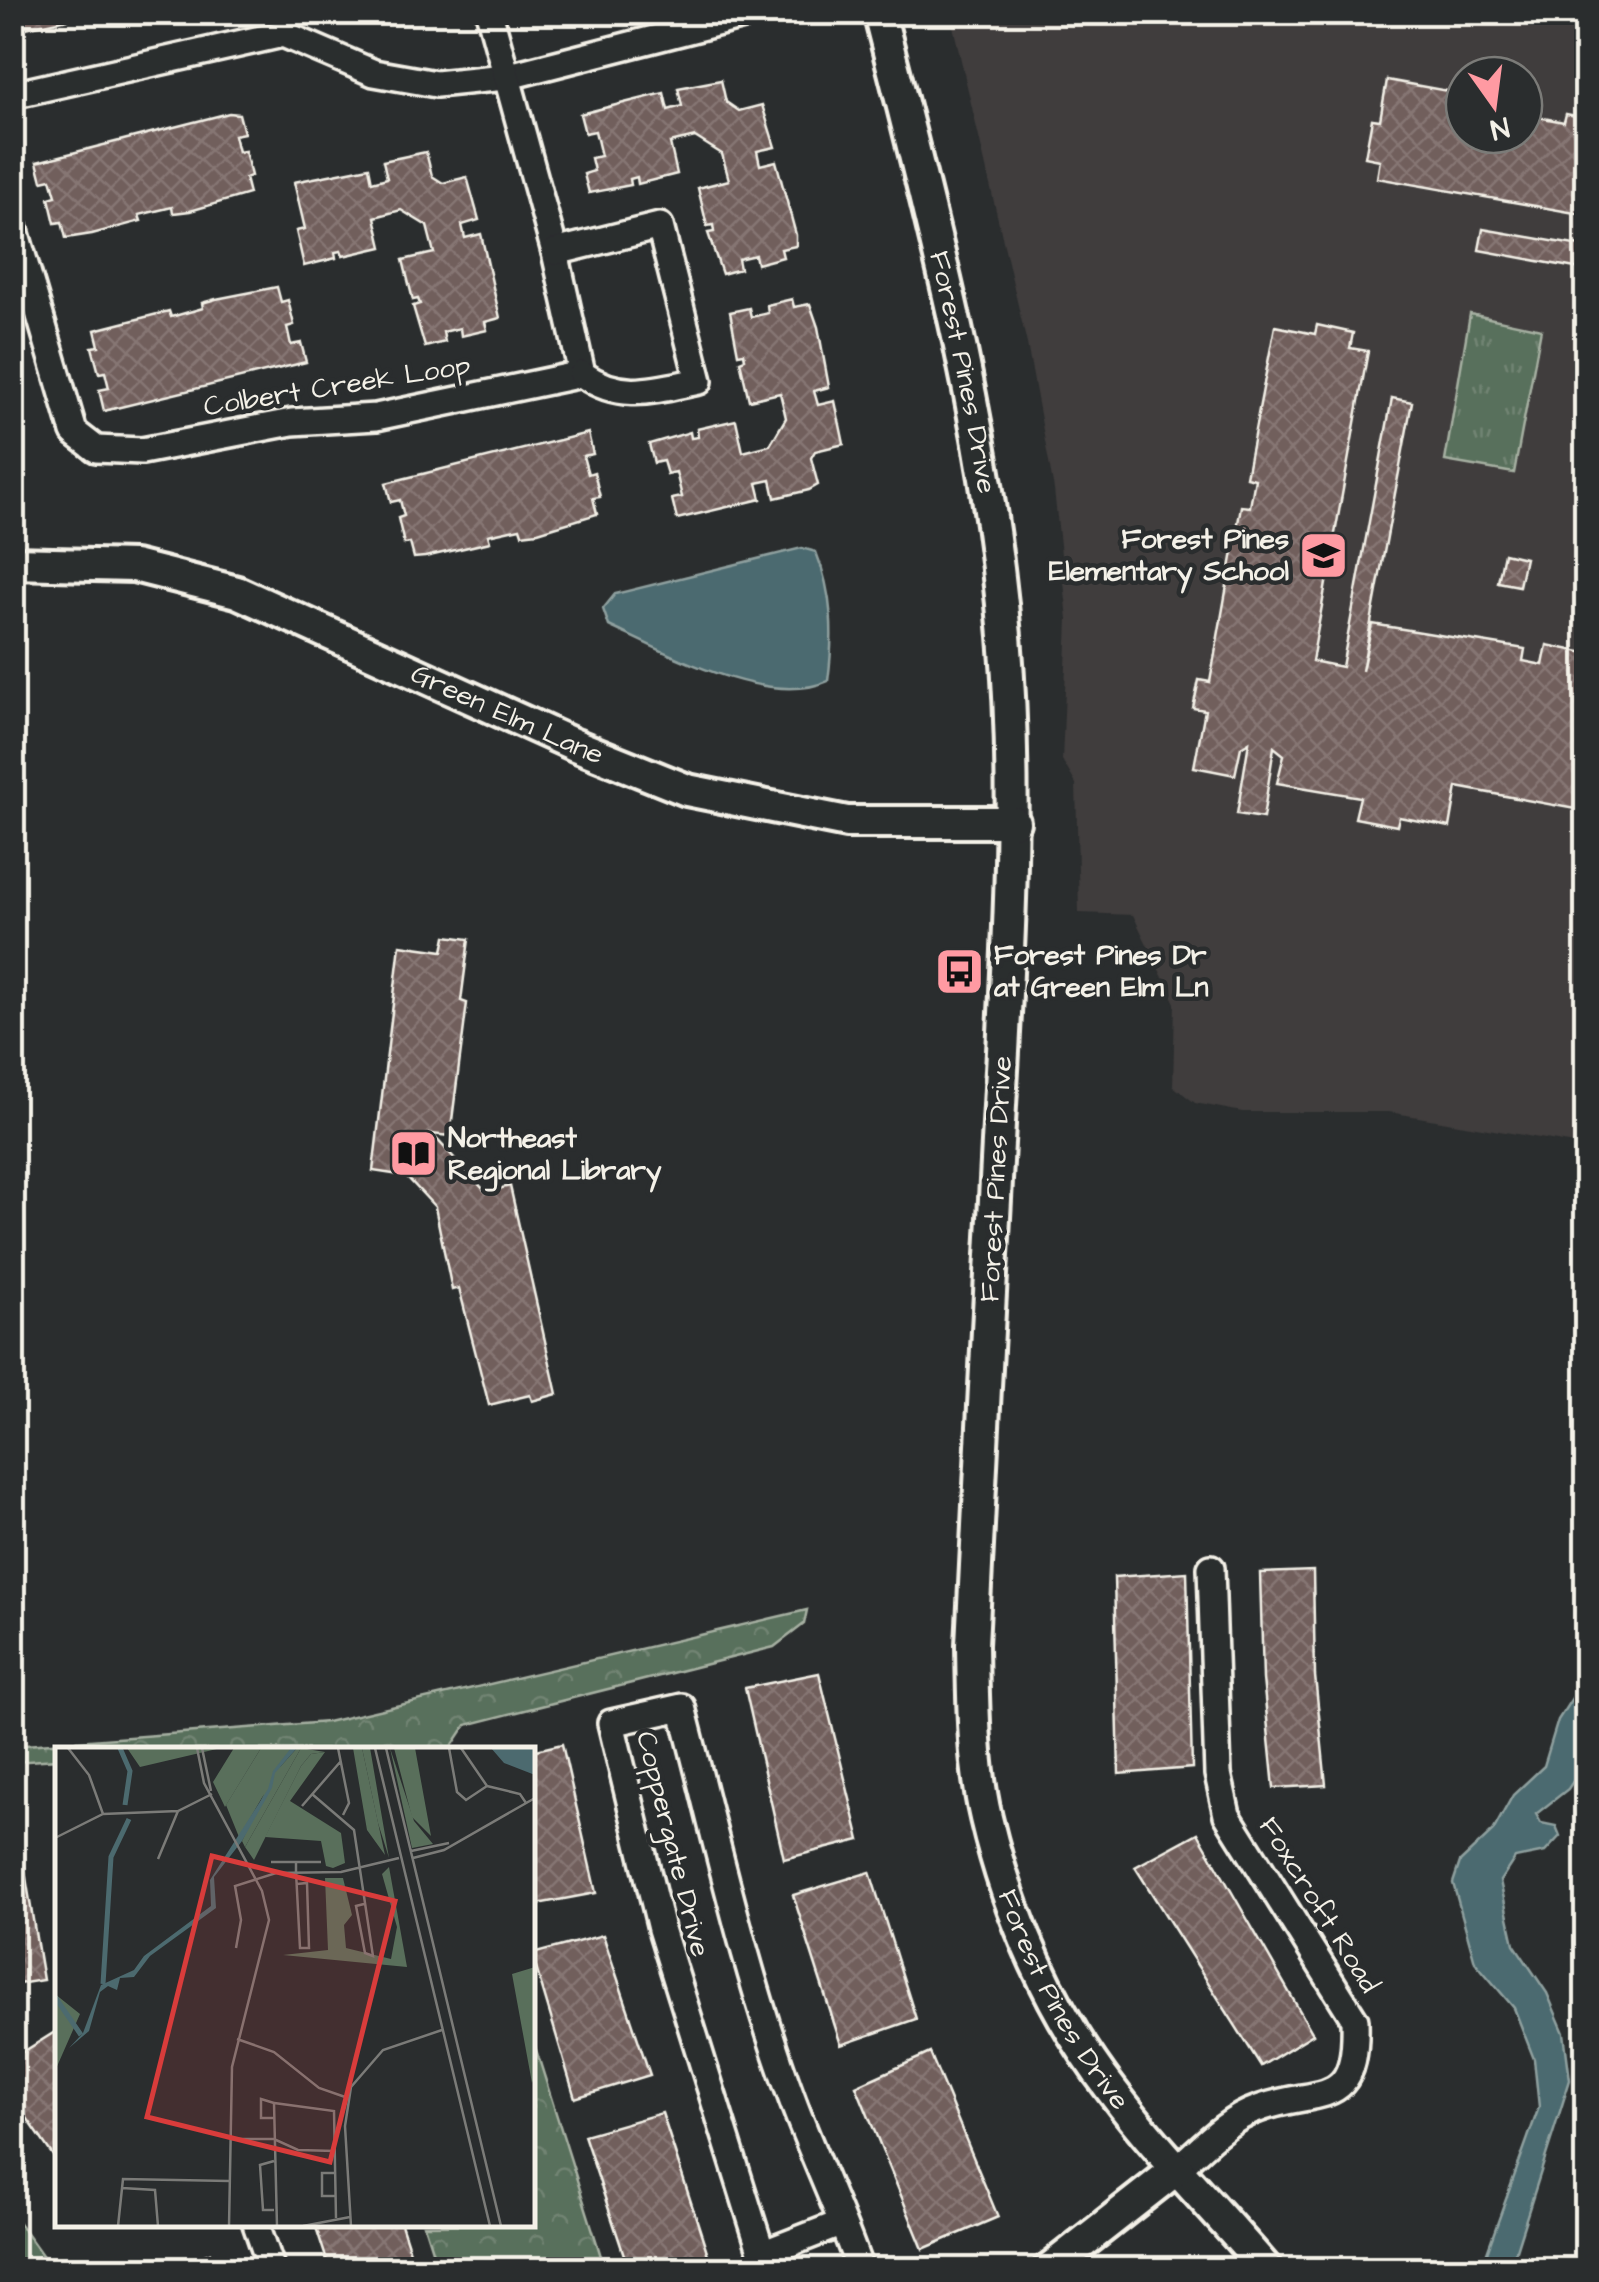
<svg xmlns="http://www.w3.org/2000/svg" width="1599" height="2282" font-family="'Architects Daughter',sans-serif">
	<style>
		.built { fill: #3f3c3c; fill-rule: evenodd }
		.forest { fill: url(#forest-crowns); stroke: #a6b0a2; stroke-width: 2.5 }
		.park { fill: url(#park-tufts); stroke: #a6b0a2; stroke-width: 2.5 }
		.water { fill: #4c6a6f; stroke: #8fa09f; stroke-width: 2.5 }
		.building { fill: url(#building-cross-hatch); stroke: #f4f1e8; stroke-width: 2.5 }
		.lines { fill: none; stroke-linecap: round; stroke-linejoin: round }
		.minor-casing { stroke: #f4f1e8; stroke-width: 32 }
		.tertiary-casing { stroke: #f4f1e8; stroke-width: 38 }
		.minor { stroke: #2a2d2e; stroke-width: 25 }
		.tertiary { stroke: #2a2d2e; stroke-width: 30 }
		.labels { text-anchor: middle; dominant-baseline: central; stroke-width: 9; stroke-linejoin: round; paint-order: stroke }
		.street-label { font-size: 28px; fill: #f4f1e8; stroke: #2a2d2e }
		.poi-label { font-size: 28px; font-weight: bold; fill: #f4f1e8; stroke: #2a2d2e; text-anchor: start }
		.inset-river { fill: none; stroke: #4c6a6f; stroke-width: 5 }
		.inset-road { fill: none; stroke: #7b7b78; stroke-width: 2.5 }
		.view { fill: #d93c3b; fill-opacity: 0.15; stroke: #d93c3b; stroke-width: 5 }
		.inset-edge { fill: none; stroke: #f4f1e8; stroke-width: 5 }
	</style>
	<defs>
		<pattern id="forest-crowns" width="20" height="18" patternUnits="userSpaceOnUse" patternTransform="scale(2.5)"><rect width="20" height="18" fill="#596f5b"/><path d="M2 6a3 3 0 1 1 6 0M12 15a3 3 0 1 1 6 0" fill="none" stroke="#718473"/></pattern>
		<pattern id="park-tufts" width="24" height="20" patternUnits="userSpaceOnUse" patternTransform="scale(2.5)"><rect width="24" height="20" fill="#596f5b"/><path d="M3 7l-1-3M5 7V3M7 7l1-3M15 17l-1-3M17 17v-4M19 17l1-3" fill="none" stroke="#718473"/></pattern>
		<pattern id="building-cross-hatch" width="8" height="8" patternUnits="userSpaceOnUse" patternTransform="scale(2.5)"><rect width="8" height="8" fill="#715e5c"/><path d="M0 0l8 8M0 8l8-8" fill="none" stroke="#867673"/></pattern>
	</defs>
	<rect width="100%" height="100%" fill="#2a2d2e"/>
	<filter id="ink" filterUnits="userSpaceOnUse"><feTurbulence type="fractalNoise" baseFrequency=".01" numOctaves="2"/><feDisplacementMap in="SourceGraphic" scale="20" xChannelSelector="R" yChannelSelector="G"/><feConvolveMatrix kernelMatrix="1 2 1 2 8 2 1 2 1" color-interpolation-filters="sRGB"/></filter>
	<g filter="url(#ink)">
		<path class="built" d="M950 13H1586V1146L1389 1112H1242L1195 1103 1173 1086 1175 1003 1133 915 1079 913 1076 784 1062 760 1068 619 1054 490 1027 344ZM1464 75H1524V135H1464Z"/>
		<g class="forest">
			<path d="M807 1610 804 1624 774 1647 466 1725 450 1749 58 1750 57 1759 13 1762V1746L327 1722Z"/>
			<path d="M533 2040 605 2269H438L424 2225 532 2224Z"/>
			<path d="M12 2213 52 2269H13Z"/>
		</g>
		<path class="park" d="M1470 314 1541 329 1514 473 1445 461Z"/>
		<g class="water">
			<path d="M802 548 816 552C833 594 834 636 828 681 768 708 667 653 609 626L603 609 615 594Z"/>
			<path d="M1586 1676 1583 1766 1568 1789 1536 1814 1541 1823 1556 1826 1560 1836 1545 1852 1515 1858 1500 1881 1514 1944 1547 1993 1564 2033 1570 2080 1510 2269H1481L1539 2107 1534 2059 1514 2008 1475 1962 1453 1883 1460 1862 1493 1831 1513 1795 1544 1766 1558 1720Z"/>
		</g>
		<g class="building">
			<path d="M17 12H96V13L21 29Z"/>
			<path d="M721 80 726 102 739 111 762 105 775 147 757 151 760 165 776 161 796 235V246L781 249 783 257 757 264 755 255 738 259 740 269 722 274 708 233 714 232 713 225 707 226 698 188 729 180 722 154 695 137 670 143 677 174 638 184 637 177 630 179 631 185 589 193 584 174 594 171 591 158 601 156 595 131 585 133 580 114 664 93 668 110 682 106 678 88Z"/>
			<path d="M1387 80 1464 94V135H1524V105L1540 108 1538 117 1564 122 1566 114 1586 118V215L1377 178 1380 160 1365 157 1372 119 1380 120Z"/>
			<path d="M229 113 239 114 244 133 234 135 238 152 245 151 251 176 245 178 249 194 190 211 173 213 172 207 139 215 141 221 92 234 66 238 62 222 55 223 49 198 56 196 51 179 42 181 37 162Z"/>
			<path d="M426 152 432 176 443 183 467 177 479 220 462 225 465 238 481 234 500 318 485 322 487 330 461 336 460 328 443 332 445 342 425 347 413 306 420 304 418 299 413 300 403 260 434 253 427 226 401 210 375 217 382 247 343 256 341 251 335 252 336 258 304 266 296 231 305 229 294 182 369 167 372 182 387 178 383 161Z"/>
			<path d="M1483 229 1586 247V270L1479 250Z"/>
			<path d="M277 287 281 302 288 300 294 325 287 327 291 345 301 343 306 362 104 411 99 390 109 388 105 372 99 373 92 347 99 346 95 330 169 311 171 317 203 308 202 303 216 299Z"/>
			<path d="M792 299 794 307 810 304 818 327 829 387 814 391 818 405 835 401 844 444 815 451 811 458 818 485 809 490 775 498 771 480 757 483 761 499 677 519 672 499 682 497 676 472 667 474 663 461 654 463 649 444 690 432 691 438 698 437 697 429 736 420 743 452 770 445 786 418 780 393 749 400 740 361 745 359 744 353 738 354 730 312 749 308 751 317 768 313 767 305Z"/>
			<path d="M1317 325 1353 333 1350 348 1368 351 1312 661 1342 667 1392 398 1412 402 1362 671 1372 624 1525 649 1523 661 1543 665 1547 645 1586 653 1582 714 1586 715V811L1457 787 1450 827 1399 817 1397 826 1355 818 1360 797 1277 783 1284 755 1274 747 1263 818 1237 814 1249 742 1241 747 1235 775 1194 767 1205 710 1193 708 1199 680 1210 682 1241 506 1250 507 1255 479 1246 477 1275 326 1315 334Z"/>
			<path d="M588 433 593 454 583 456 588 474 594 472 600 497 593 498 597 514 538 532 522 534 520 528 488 535 490 542 425 557 414 558 410 543 404 544 398 518 404 516 400 500 391 502 386 483Z"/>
			<path d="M1504 553 1525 558 1519 586 1498 582Z"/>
			<path d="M446 936 469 939 461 1001 467 1003 450 1136 432 1134 486 1192 510 1186 557 1394 532 1401 530 1395 489 1405 459 1288 452 1290 435 1207 406 1176 373 1171 400 945 443 951Z"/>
			<path d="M1313 1571 1315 1676 1326 1785 1274 1788 1263 1679 1260 1573Z"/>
			<path d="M1187 1572 1192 1768 1119 1774 1114 1577Z"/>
			<path d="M819 1673 860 1840 784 1859 745 1688Z"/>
			<path d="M562 1744 596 1893 532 1905V1751Z"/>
			<path d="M12 1793 43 1980 12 1985Z"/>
			<path d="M1198 1833 1313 2034 1261 2066 1135 1867Z"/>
			<path d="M870 1872 916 2019 841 2045 793 1895Z"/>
			<path d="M603 1935 650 2075 575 2098 532 1954Z"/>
			<path d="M58 2030V2163L12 2096V2059Z"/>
			<path d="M930 2053 998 2217 923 2249 856 2086Z"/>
			<path d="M662 2113 713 2270H629L584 2135Z"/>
			<path d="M315 2224H401L416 2270H330Z"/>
			<path d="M210 2253 215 2270H165Z"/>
		</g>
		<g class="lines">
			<defs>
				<g id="minor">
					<path d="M12 95 283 34 374 73 436 84 505 77 759 12"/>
					<path d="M12 220 74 432 96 449 142 451 292 422 376 417 582 374 555 252 489 12"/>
					<path d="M555 252 660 226 699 381C655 390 621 402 582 374"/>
					<path d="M1178 2168C1203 2146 1226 2120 1258 2109 1318 2086 1358 2114 1355 2020L1227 1815 1218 1774 1211 1568"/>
					<path d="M842 2223 762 2254 661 1929 611 1723 682 1707C716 1838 745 1972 792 2099 813 2156 840 2212 860 2270"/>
					<path d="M256 2224 272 2270"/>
				</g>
				<g id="tertiary">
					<path id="s1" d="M879 12C931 218 987 424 1005 636 1019 799 1008 961 999 1124 990 1298 980 1471 972 1645 973 1702 973 1763 986 1818 1009 1916 1052 2013 1113 2092 1160 2155 1216 2210 1267 2270"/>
					<path id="s2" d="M12 563 134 566 237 592 575 745 687 790 847 822H1014"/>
					<path d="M1048 2270 1178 2168"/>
				</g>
			</defs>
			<use href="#minor" class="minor-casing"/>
			<use href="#tertiary" class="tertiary-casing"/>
			<use href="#minor" class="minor"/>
			<use href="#tertiary" class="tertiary"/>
		</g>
	</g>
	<defs>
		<symbol id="school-square" viewBox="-11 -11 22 22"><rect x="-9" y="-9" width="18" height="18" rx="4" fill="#ff9aa2" stroke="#2a2d2e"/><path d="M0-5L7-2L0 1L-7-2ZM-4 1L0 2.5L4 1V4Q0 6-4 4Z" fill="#111"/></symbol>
		<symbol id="bus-square" viewBox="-11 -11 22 22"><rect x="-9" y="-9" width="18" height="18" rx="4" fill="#ff9aa2" stroke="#2a2d2e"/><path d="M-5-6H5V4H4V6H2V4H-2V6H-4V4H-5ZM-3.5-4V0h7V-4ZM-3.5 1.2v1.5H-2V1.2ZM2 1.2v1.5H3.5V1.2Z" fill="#111"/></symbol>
		<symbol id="library-square" viewBox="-11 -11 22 22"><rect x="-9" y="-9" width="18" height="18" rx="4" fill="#ff9aa2" stroke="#2a2d2e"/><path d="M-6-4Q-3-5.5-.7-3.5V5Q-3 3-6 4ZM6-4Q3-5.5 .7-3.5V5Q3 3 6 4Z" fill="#111"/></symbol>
	</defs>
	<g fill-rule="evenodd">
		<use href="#school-square" x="1296" y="528" width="55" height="55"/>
		<use href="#bus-square" x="932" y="944" width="55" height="55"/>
		<use href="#library-square" x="386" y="1126" width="55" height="55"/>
	</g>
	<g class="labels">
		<g class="street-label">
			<text stroke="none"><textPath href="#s1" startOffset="370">Forest Pines Drive</textPath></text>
			<text transform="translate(337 386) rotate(-9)">Colbert Creek Loop</text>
			<text stroke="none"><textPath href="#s2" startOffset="525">Green Elm Lane</textPath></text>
			<text transform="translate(996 1179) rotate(-87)">Forest Pines Drive</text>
			<text transform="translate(673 1844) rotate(76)">Coppergate Drive</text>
			<text transform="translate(1319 1905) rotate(58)">Foxcroft Road</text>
			<text stroke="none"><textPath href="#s1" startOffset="2020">Forest Pines Drive</textPath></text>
		</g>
		<g class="poi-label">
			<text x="1289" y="539" text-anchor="end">Forest Pines<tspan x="1289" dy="32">Elementary School</tspan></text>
			<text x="994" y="955">Forest Pines Dr<tspan x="994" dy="32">at Green Elm Ln</tspan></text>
			<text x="448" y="1138">Northeast<tspan x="448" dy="32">Regional Library</tspan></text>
		</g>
	</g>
	<g transform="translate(55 1747)">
		<rect width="480" height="480" fill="#2a2d2e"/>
		<path d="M72 1H166L85 20ZM179 1H206L170 60 158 35ZM246 1 270 5 256 7 246 19 199 113 190 100ZM307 1H315L334 111 323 76ZM335 1 359 74 378 97 357 101ZM480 220V327L477 336 457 227ZM0 247 25 267 0 324Z" fill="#596f5b"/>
		<path d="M206 1H236L184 90 171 58ZM242 1H246L190 100 187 94 218 28ZM298 1H307L330 108 312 83ZM339 1H360L376 89 357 70ZM270 5 235 54 286 86 290 116 278 121 271 119 266 94 210 90 246 19 256 7ZM334 120 352 220 228 208 273 203 270 131H288L297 168 289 178 291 201 336 212 342 180 327 127Z" fill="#596f5b"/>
		<path d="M236 1H242L220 26 217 41 187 94 159 130 161 161 95 209 79 230 65 231 62 243 53 239 45 245 34 284 14 301 28 286 46 238 79 223 89 209 156 159 155 133 213 42 218 24ZM436 1H480V28L449 16Z" fill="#4c6a6f"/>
		<path class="inset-river" d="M65 1 75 24 70 58M48 237 56 110 74 72M0 250 26 288"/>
		<path class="inset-road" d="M13 1 34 28 48 67M142 1 149 36 207 144 214 173 177 320 174 479M147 1 156 44M283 1 294 56 288 68M320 1 435 479M331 1 446 479M394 1 402 45 411 53 432 39 406 1M432 39 465 47 471 56M257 47 299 83 318 209 310 206 301 159 309 157M247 59 286 14M0 91 48 67 123 64 157 47M356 104 394 96M358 111 389 103 480 51M103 112 123 64M241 114V125L245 201H254L252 136 242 137M216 115H266M181 201 186 173 180 139 221 126 286 125 344 111M182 292 219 305 264 341 293 351M219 371H206V352L219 356M175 392H219L243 403 280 404M219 414 205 418 208 463H219M280 426H267V449H280M67 441 100 443 103 479M63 479 68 432 174 434M222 479 219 356 279 364 281 471M248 479 295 470M296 479 290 379 296 340 328 303 387 283"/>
		<path class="view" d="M157 109 340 154 275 415 92 370Z"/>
		<rect width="480" height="480" class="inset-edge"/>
	</g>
	<rect width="1599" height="2282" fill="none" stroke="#2a2d2e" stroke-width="50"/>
	<rect x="25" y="25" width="1549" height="2232" fill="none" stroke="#f4f1e8" stroke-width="4" filter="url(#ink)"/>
	<g transform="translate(1494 105) rotate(166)"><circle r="48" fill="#2a2d2e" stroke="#7b7b78" stroke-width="2.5"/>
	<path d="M0-8L18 38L0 25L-18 38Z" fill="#ff9aa2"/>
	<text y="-15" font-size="28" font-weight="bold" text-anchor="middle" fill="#f4f1e8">N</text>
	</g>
</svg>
